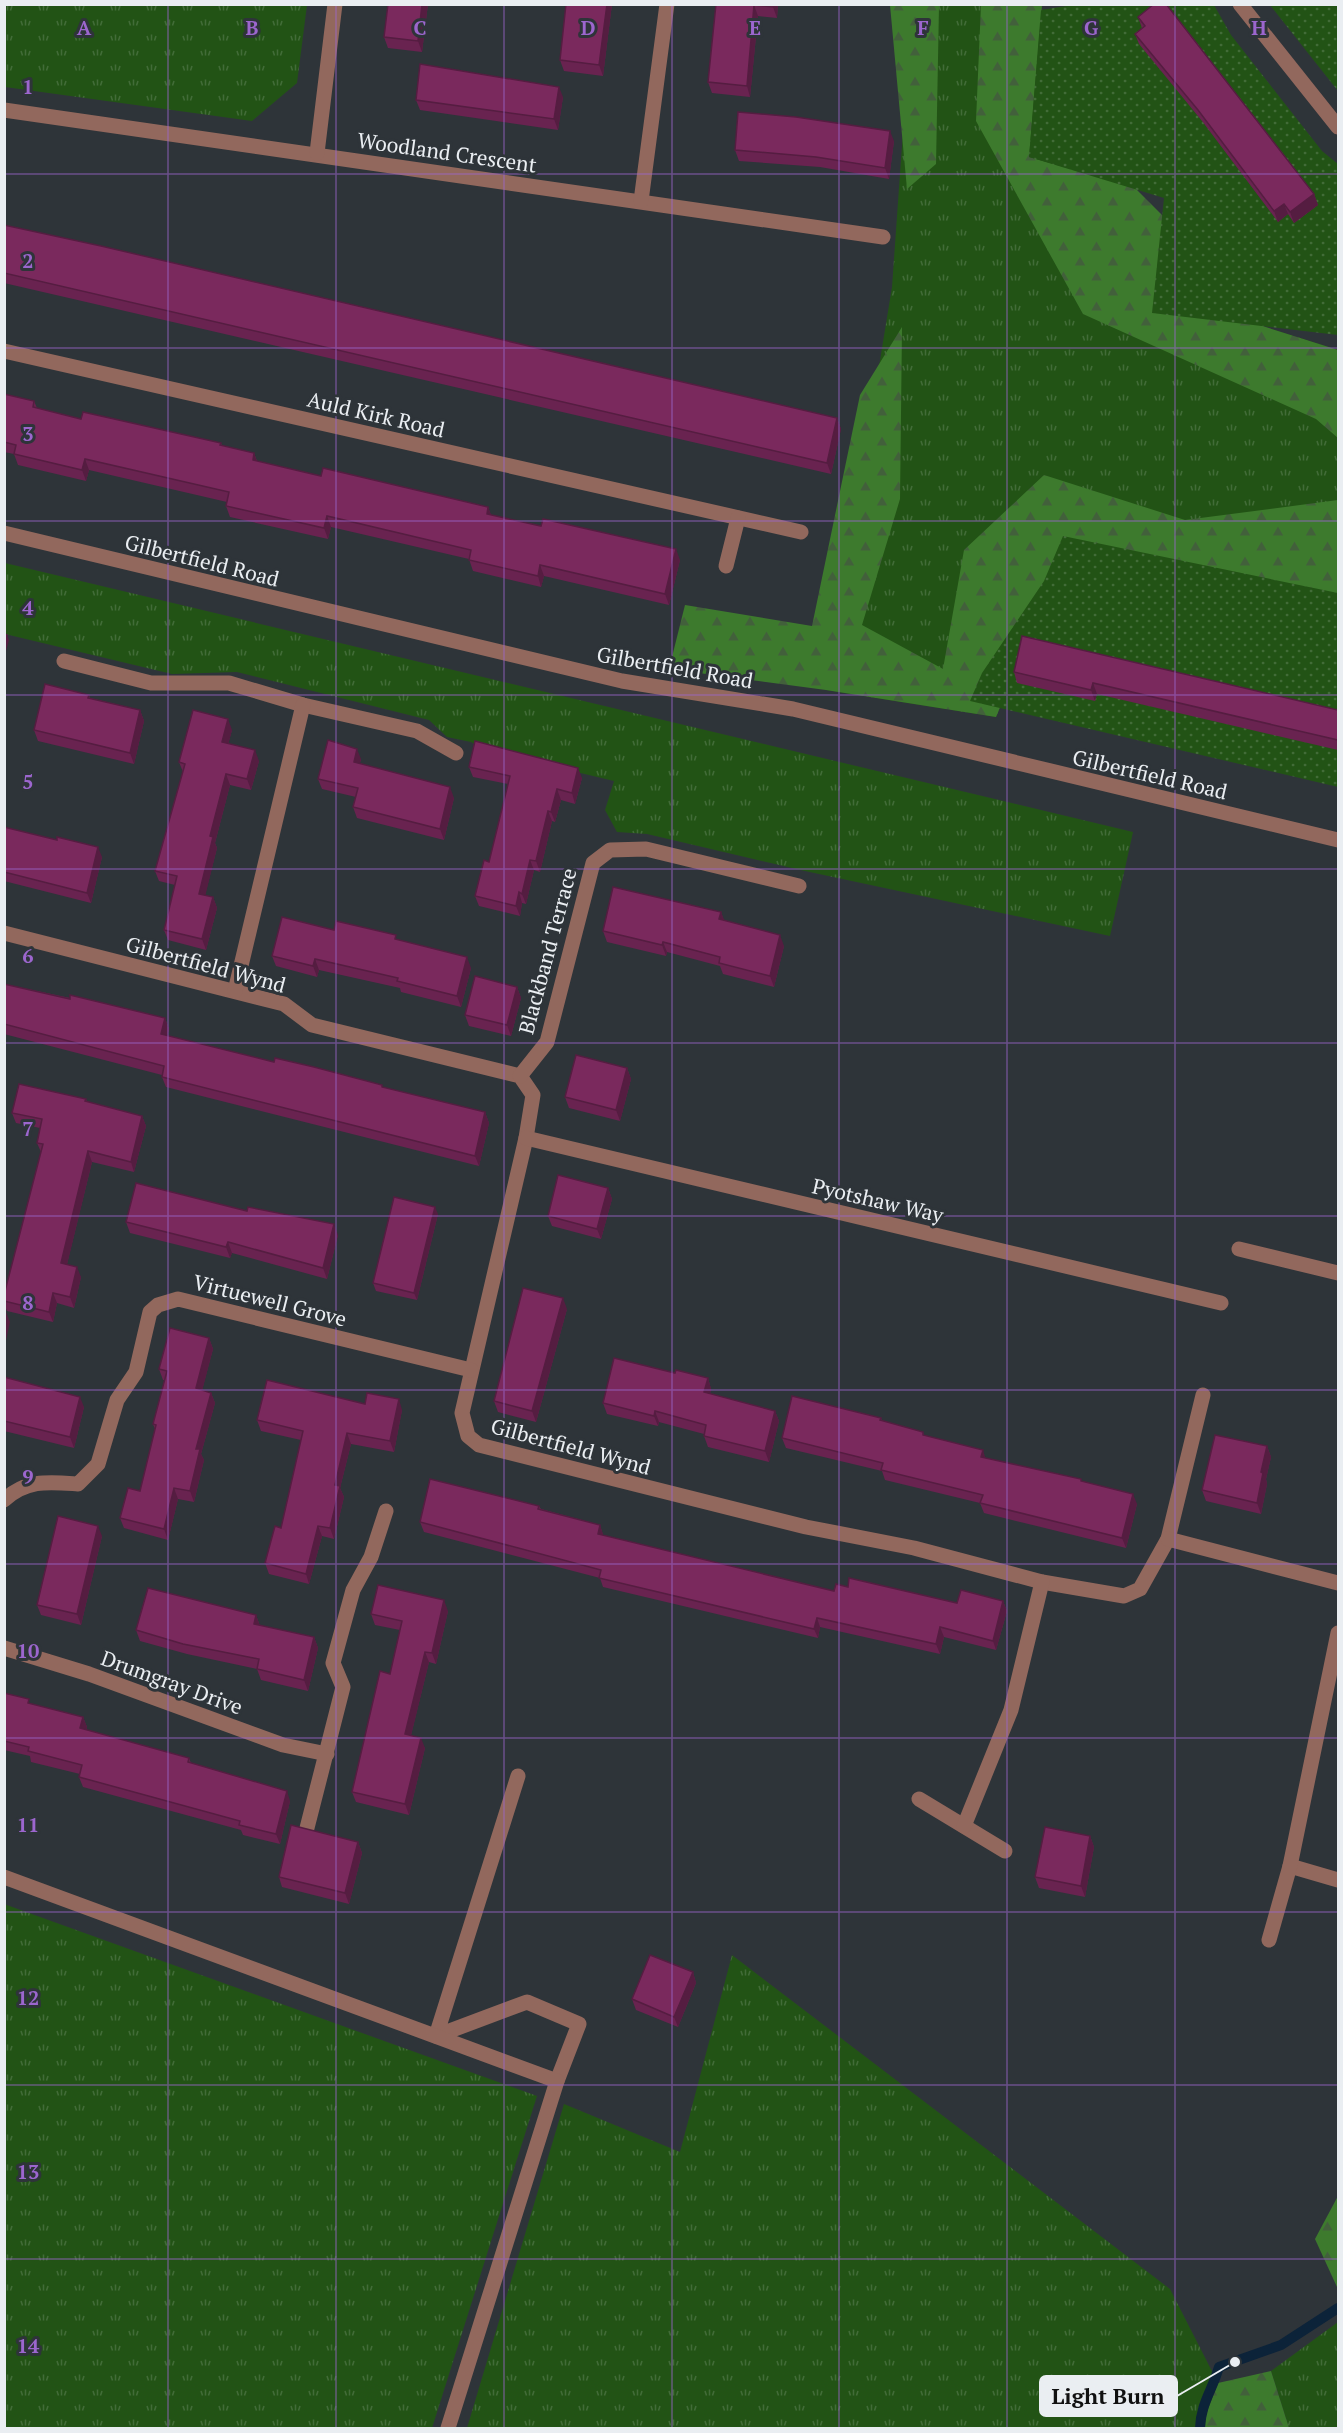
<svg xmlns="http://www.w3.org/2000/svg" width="1343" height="2433" font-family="'PT Serif',serif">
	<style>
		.grass { fill: url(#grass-tufts) }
		.forest { fill: url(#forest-firs) }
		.park { fill: url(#park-dots) }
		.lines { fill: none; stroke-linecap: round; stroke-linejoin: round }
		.stream { stroke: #0c2339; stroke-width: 10 }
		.lane { stroke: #92685d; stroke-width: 15 }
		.street { stroke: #92685d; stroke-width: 15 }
		.wall { fill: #692350 }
		.shaded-wall { fill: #551d41 }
		.building { fill: #7a295d; stroke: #551d41; stroke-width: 1.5 }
		.grid { fill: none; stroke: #9c66ce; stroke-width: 1.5; stroke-opacity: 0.55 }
		.labels { text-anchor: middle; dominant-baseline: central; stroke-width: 6; stroke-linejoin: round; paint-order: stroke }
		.street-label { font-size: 21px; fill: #eaeef2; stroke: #2e3439 }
		.grid-label { font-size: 20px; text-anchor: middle; font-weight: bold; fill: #9c66ce; stroke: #2e3439; stroke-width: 6; stroke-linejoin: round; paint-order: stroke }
		.leader { fill: none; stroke: #eaeef2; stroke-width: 2 }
		.callout-dot { fill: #eaeef2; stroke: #2e3439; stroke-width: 2 }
		.callout { fill: #eaeef2; stroke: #eaeef2; stroke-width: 2 }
		.callout-label { font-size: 22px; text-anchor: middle; font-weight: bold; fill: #111 }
	</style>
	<defs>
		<pattern id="grass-tufts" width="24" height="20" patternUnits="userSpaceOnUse" patternTransform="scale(1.5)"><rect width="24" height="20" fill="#225315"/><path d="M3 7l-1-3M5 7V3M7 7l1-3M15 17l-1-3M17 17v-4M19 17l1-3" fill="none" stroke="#426c38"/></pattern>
		<pattern id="forest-firs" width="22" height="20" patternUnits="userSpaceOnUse" patternTransform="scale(1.5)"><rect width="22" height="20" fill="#3d7a2d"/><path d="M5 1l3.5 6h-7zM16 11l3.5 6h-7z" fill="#42603b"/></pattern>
		<pattern id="park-dots" width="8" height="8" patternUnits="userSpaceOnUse" patternTransform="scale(1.5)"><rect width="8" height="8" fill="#225315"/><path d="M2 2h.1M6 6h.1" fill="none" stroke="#426c38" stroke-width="1.8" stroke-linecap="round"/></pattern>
	</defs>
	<rect width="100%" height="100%" fill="#2e3439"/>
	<g class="grass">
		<path d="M5 4H307V5L297 83 252 121 5 87Z"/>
		<path d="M909 5H1042L1033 119 1173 298 1338 350V614L1067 544 996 717 826 690 892 287 911 18Z"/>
		<path d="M5 563 1133 832 1110 936 805 871 647 834 617 832 605 810 614 781 484 750 471 742 447 737 429 720 237 672 172 674 5 634Z"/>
		<path d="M4 1904 537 2096 432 2428H5Z"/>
		<path d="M732 1955 1170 2289 1218 2383 1201 2428H467L564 2104 680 2152Z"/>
		<path d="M1338 2322V2428H1289L1271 2371Z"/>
	</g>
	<g class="forest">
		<path d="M890 5H939L936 164 907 189Z"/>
		<path d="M981 5H1042L1029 157 1134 187 1179 232 1174 298 1338 350V438L1316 419 1083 314 976 121Z"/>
		<path d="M902 327 900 499 862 625 943 669 964 550 1044 475 1185 520 1338 500V614L1067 544 996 717 826 690 669 669 685 605 812 626 860 395Z"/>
		<path d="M1338 2196V2287H1337L1315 2239Z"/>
		<path d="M1271 2371 1289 2428H1201L1218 2383Z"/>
	</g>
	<g class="park">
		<path d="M1079 4 1214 5 1231 35 1322 151 1338 164V335L1152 313 1164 198 1029 157 1041 10Z"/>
		<path d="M1270 5H1338V91Z"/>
		<path d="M1063 536 1338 593V787L970 701 982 673 1044 581Z"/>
	</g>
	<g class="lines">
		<path class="stream" d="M1200 2428C1201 2403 1212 2391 1219 2367L1281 2345 1338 2308"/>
		<g class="lane">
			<path d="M518 1776 436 2036 527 2002 579 2024 557 2081"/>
			<path d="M4 1877 557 2081 448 2428"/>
		</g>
		<g class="street">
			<path d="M1240 4 1338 127"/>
			<path d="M4 110 883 237"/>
			<path d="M317 153 335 4"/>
			<path d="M641 201 667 4"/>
			<path d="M4 351 801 532"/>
			<path d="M4 533 622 681 793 709 1338 840"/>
			<path d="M726 566 738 518"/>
			<path d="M64 661 151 683H229L303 705 417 731 456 753"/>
			<path d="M4 933 284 1004 312 1025 520 1076 533 1095 526 1138 462 1413 468 1436 479 1445 806 1527 914 1548 1042 1582 1124 1596 1140 1589 1168 1539 1203 1395"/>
			<path d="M235 991 303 705"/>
			<path d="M520 1076 547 1042 593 863 610 850 646 849 799 886"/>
			<path d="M526 1138 1221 1303"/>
			<path d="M1239 1249 1338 1273"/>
			<path d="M4 1500C27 1479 49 1482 78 1484L98 1464 117 1400 136 1372 150 1312 158 1305 178 1299 471 1370"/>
			<path d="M1168 1539 1338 1583"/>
			<path d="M4 1648 89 1674 283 1745 327 1754"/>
			<path d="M919 1799 1005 1851"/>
			<path d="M964 1826 1011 1710 1042 1582"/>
			<path d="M307 1828 343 1687 333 1663 353 1590 371 1557 386 1511"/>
			<path d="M1290 1866 1338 1880"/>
			<path d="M1269 1940 1290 1866 1338 1633"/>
		</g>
	</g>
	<g class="wall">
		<path d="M428 4 422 52 388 48 384 37Z"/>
		<path d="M612 4 603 76 564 71 560 60Z"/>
		<path d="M716 4H778L777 18 758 16 750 97 712 93 708 82Z"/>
		<path d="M1138 17 1314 194 1318 205 1294 223 1288 214 1278 222 1202 121 1139 44 1135 34 1142 28Z"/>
		<path d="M563 97 558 130 420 110 416 100Z"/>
		<path d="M894 141 889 179 820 167 739 161 735 150Z"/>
		<path d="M4 225 837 418 841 429 831 474 4 283Z"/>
		<path d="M4 394 34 401 37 408 81 419 221 443 222 446 254 453 257 461 321 476 488 507 491 515 680 560 669 605 544 576 541 587 473 571 469 559 331 527 328 539 230 517 226 506 227 502 89 470 86 481 18 465 14 454 4 452Z"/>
		<path d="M1014 672 1338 710V750L1097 694 1095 701 1017 683Z"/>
		<path d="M89 695 90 698 140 710 144 721 134 764 38 741 34 730Z"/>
		<path d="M232 730 228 744 259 761 251 790 230 785 215 843 217 848 205 895 213 897 217 908 206 950 168 940 164 930 175 885 159 881 155 871 183 772 179 762Z"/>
		<path d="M361 759 360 763 454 798 444 840 357 818 353 807 356 797 322 789 318 779Z"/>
		<path d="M469 767 582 778 575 804 561 800 555 822 552 821 540 872 534 870 526 904 522 903 520 916 479 906 475 896 489 862 508 784 473 777Z"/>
		<path d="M4 827 102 857 91 903 4 881Z"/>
		<path d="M721 912 724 921 784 946 774 987 723 974 720 966 667 952 666 956 607 942 603 931Z"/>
		<path d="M334 930 397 939 471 968 461 1007 401 992 400 988 319 970 317 977 276 966 272 956Z"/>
		<path d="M4 984 165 1018 169 1029 167 1036 274 1062 485 1112 489 1123 479 1166 166 1087 162 1077V1075L4 1034Z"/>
		<path d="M517 987 521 998 511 1036 469 1026 465 1015Z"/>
		<path d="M627 1068 631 1079 620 1121 569 1108 565 1097Z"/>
		<path d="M86 1099 87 1102 142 1116 146 1126 134 1172 92 1162 67 1264 81 1277 74 1308 57 1303 53 1322 7 1311 4 1304V1295L41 1152 37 1143 40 1128 16 1123 12 1113Z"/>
		<path d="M608 1188 612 1199 601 1239 552 1226 548 1216Z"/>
		<path d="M438 1214 417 1300 376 1291 373 1283Z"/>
		<path d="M126 1222 338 1235 327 1279 232 1253 230 1258 130 1233Z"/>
		<path d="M567 1309 536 1422 498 1412 494 1401Z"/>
		<path d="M209 1338 213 1349 202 1390 211 1393 215 1403 201 1454 204 1460 194 1502 178 1499 168 1540 124 1528 120 1518 140 1491 155 1429 153 1424 165 1380H163L159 1369Z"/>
		<path d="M675 1373 708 1378 711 1389 710 1394 775 1411 779 1421 769 1462 708 1447 704 1436V1434L659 1422 658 1426 607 1414 603 1403Z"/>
		<path d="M4 1377 84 1407 74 1448 4 1431Z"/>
		<path d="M365 1404 402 1410 394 1452 351 1444 340 1488 344 1497 334 1539 322 1536 309 1584 269 1574 265 1563 281 1528 301 1440 261 1431 257 1420Z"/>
		<path d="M881 1418 882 1421 923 1432 924 1435 986 1458 1082 1481 1137 1504 1126 1548 984 1513 980 1503 885 1480 882 1471 786 1448 782 1438Z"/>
		<path d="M1267 1446 1271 1457 1266 1479 1267 1484 1261 1514 1206 1501 1202 1490Z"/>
		<path d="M539 1506 541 1509 600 1525 603 1535 834 1591 848 1587 957 1603 1003 1601 1007 1611 996 1650 944 1637 940 1654 820 1627 818 1638 603 1587 600 1578 424 1532 420 1522Z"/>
		<path d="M102 1536 81 1625 41 1615 37 1605Z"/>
		<path d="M448 1611 436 1664 429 1662 411 1735 425 1748 409 1815 356 1802 352 1792 390 1674 400 1630 375 1625 371 1614Z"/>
		<path d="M256 1615 260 1626 314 1637 318 1648 308 1691 261 1680 257 1669 187 1654 140 1641 136 1630Z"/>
		<path d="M4 1693 31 1704 83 1717 87 1727 86 1730 189 1758 191 1763 290 1801 280 1844 243 1835 241 1830 83 1787 79 1777 80 1774 31 1762 30 1756 4 1750Z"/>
		<path d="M1090 1836 1094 1847 1085 1897 1039 1888 1035 1877Z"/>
		<path d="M358 1842 362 1853 349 1904 282 1887 279 1877Z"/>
		<path d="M693 1972 696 1983 678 2027 636 2010 632 1999Z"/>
	</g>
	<g class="shaded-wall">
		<path d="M422 4H428L422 52 418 41Z"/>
		<path d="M607 4H612L603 76 599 65Z"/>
		<path d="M773 4H778L777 18 773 7Z"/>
		<path d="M754 5 758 16 750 97 747 86Z"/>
		<path d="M559 87 563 97 558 130 554 119Z"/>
		<path d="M890 131 894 141 889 179 885 168Z"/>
		<path d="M1314 194 1318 205 1294 223 1290 212Z"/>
		<path d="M1284 204 1288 214 1278 222 1274 211Z"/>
		<path d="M837 418 841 429 831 474 827 463Z"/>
		<path d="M254 453 258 464 253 460Z"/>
		<path d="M85 459 89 470 86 481 82 470Z"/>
		<path d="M488 507 492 517 487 514Z"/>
		<path d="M327 516 331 527 328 539 324 528Z"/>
		<path d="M676 549 680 560 669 605 665 594Z"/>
		<path d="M540 565 544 576 541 587 538 576Z"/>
		<path d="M7 635 9 640 4 658V645Z"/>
		<path d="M1093 683 1097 694 1095 701 1091 690Z"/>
		<path d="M140 710 144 721 134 764 130 753Z"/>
		<path d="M228 719 232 730 226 753 222 742Z"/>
		<path d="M357 749 361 759 358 772 354 762Z"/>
		<path d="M255 750 259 761 251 790 247 779Z"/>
		<path d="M578 768 582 778 575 804 572 793Z"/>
		<path d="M226 774 230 785 215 843 217 848 203 905 199 894 210 836Z"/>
		<path d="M450 787 454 798 444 840 440 829Z"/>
		<path d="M557 789 561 800 555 822 551 812Z"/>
		<path d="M548 811 552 821 540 872 536 861Z"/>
		<path d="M98 847 102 857 91 903 87 893Z"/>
		<path d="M530 860 534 870 526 904 522 894Z"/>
		<path d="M519 892 522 903 520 916 516 906Z"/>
		<path d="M213 897 217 908 206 950 202 939Z"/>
		<path d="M721 912 725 922 719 919Z"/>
		<path d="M780 935 784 946 774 987 770 976Z"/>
		<path d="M663 942 667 952 666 956 662 945Z"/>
		<path d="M467 957 471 968 461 1007 457 996Z"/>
		<path d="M315 959 319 970 317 977 313 966Z"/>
		<path d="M517 987 521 998 511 1036 507 1025Z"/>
		<path d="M165 1018 169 1029 165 1045 161 1034Z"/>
		<path d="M627 1068 631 1079 620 1121 616 1110Z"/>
		<path d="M485 1112 489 1123 479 1166 475 1156Z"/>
		<path d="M142 1116 146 1126 134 1172 131 1162Z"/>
		<path d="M88 1151 92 1162 65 1273 61 1263Z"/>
		<path d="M608 1188 612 1199 601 1239 597 1229Z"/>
		<path d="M435 1207 438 1214 417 1300 414 1293Z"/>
		<path d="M334 1224 338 1235 327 1279 323 1268Z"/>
		<path d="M228 1242 232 1253 230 1258 226 1247Z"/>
		<path d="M77 1267 81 1277 74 1308 70 1297Z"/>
		<path d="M53 1293 57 1303 53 1322 49 1312Z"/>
		<path d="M563 1298 567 1309 536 1422 532 1411Z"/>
		<path d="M6 1312 10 1322 4 1349V1320Z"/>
		<path d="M209 1338 213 1349 200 1399 196 1388Z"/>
		<path d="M708 1378 711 1389 708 1403 704 1392Z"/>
		<path d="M211 1393 215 1403 201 1454 204 1460 194 1502 190 1491 196 1449Z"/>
		<path d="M80 1397 84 1407 74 1448 70 1437Z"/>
		<path d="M399 1399 402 1410 394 1452 390 1441Z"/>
		<path d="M655 1411 659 1422 658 1426 654 1416Z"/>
		<path d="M775 1411 779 1421 769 1462 765 1451Z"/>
		<path d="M347 1433 351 1444 340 1488 344 1497 334 1539 330 1528 335 1485Z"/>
		<path d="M1267 1446 1271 1457 1266 1479 1267 1484 1261 1514 1257 1503 1261 1472Z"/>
		<path d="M983 1450 986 1460 981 1457Z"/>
		<path d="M174 1488 178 1499 168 1540 164 1529Z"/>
		<path d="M1133 1494 1137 1504 1126 1548 1122 1538Z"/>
		<path d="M600 1525 603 1534 601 1544 598 1534Z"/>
		<path d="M98 1526 102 1536 81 1625 77 1614Z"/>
		<path d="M318 1526 322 1536 309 1584 306 1574Z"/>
		<path d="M444 1600 448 1611 436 1664 432 1653Z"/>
		<path d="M1003 1601 1007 1611 996 1650 993 1641Z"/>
		<path d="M256 1615 260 1626 254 1624Z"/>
		<path d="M817 1618 820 1627 818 1638 814 1629Z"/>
		<path d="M940 1627 944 1637 940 1654 936 1644Z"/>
		<path d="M314 1637 318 1648 308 1691 304 1680Z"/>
		<path d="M425 1652 429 1662 409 1744 405 1734Z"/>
		<path d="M83 1717 87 1727 84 1739 80 1728Z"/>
		<path d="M421 1738 425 1748 409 1815 405 1804Z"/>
		<path d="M287 1791 290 1801 280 1844 276 1834Z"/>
		<path d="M1090 1836 1094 1847 1085 1897 1081 1886Z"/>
		<path d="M358 1842 362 1853 349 1904 345 1893Z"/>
		<path d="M693 1972 696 1983 678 2027 674 2017Z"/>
	</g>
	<g class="building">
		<path d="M388 4H422L418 41 384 37Z"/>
		<path d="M566 4H607L599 65 560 60Z"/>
		<path d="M716 4H773V7L754 5 747 86 708 82Z"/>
		<path d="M1154 4H1166L1314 194 1290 212 1284 204 1274 211 1198 110 1135 34 1145 26 1138 17Z"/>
		<path d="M420 64 559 87 554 119 416 100Z"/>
		<path d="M738 112 796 117 890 131 885 168 816 157 735 150Z"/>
		<path d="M4 225 101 246 837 418 827 463 4 273Z"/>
		<path d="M4 394 34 401 33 407 81 419 83 412 221 443 220 445 254 453 253 460 321 476 323 468 488 507 487 514 541 526 543 519 676 549 665 594 540 565 538 576 469 560 471 550 327 516 324 528 226 506 229 492 85 459 82 470 14 454 16 445 4 442Z"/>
		<path d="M4 634 7 635 4 645Z"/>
		<path d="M1022 636 1338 710V740L1093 683 1091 690 1014 672Z"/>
		<path d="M45 684 89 695 88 698 140 710 130 753 34 730Z"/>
		<path d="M193 710 228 719 222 742 255 750 247 779 226 774 210 836 213 837 199 894 213 897 202 939 164 930 177 876 155 871 185 764 179 762Z"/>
		<path d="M328 740 357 749 354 762 450 787 440 829 353 807 358 788 318 779Z"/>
		<path d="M475 741 578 768 572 793 557 789 551 812 548 811 536 861 530 860 522 894 519 892 516 906 475 896 484 860 489 862 510 776 469 767Z"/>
		<path d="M4 827 57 840V837L98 847 87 893 4 872Z"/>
		<path d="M613 887 721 912 719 919 780 935 770 976 719 963 720 957 663 942 662 945 603 931Z"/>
		<path d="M282 917 334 930 336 921 396 935 395 939 467 957 457 996 397 981 398 978 315 959 313 966 272 956Z"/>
		<path d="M475 976 517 987 507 1025 465 1015Z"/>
		<path d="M4 984 70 999V995L165 1018 161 1034 274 1062 275 1058 314 1067 382 1085V1087L485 1112 475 1156 162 1077 164 1066 4 1024Z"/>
		<path d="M576 1055 627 1068 616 1110 565 1097Z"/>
		<path d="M19 1084 86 1099 85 1101 142 1116 131 1162 88 1151 61 1263 77 1267 70 1297 53 1293 49 1312 4 1301V1295L43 1144 37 1143 42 1119 12 1113Z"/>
		<path d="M558 1175 608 1188 597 1229 548 1216Z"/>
		<path d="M136 1183 247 1211 248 1207 334 1224 323 1268 228 1242 226 1247 126 1222Z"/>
		<path d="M394 1197 435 1207 414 1293 373 1283Z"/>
		<path d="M523 1288 563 1298 532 1411 494 1401Z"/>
		<path d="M170 1328 209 1338 196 1388 211 1393 196 1449H200L190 1491 174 1488 164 1529 120 1518 128 1488 140 1491 156 1425 153 1424 167 1371 159 1369Z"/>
		<path d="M614 1358 675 1373 676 1370 708 1378 704 1392 775 1411 765 1451 704 1436 706 1425 655 1411 654 1416 603 1403Z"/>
		<path d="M4 1377 80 1397 70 1437 4 1421Z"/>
		<path d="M267 1380 365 1404 367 1393 399 1399 390 1441 347 1433 335 1485 340 1486 330 1528 318 1526 306 1574 265 1563 275 1526 281 1528 303 1431 257 1420Z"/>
		<path d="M792 1396 881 1418 880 1420 923 1432V1435L983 1450 981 1457 1081 1479V1481L1133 1494 1122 1538 980 1503 983 1495 881 1470 883 1463 782 1438Z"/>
		<path d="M1215 1435 1267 1446 1261 1472 1263 1473 1257 1503 1202 1490Z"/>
		<path d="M430 1479 539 1506 538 1509 600 1525 598 1534 834 1591 836 1584 848 1587 849 1578 957 1603 961 1590 1003 1601 993 1641 940 1627 936 1644 817 1618 814 1629 599 1578 601 1570 420 1522Z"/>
		<path d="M58 1516 98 1526 77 1614 37 1605Z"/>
		<path d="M378 1585 444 1600 432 1653 425 1652 405 1734 421 1738 405 1804 352 1792 380 1671 390 1674 402 1621 371 1614Z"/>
		<path d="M148 1588 256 1615 254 1624 314 1637 304 1680 257 1669 259 1659 183 1644 136 1630Z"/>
		<path d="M4 1693 29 1699 28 1703 83 1717 80 1728 189 1758 188 1762 287 1791 276 1834 239 1825 240 1821 79 1777 82 1765 28 1751 29 1747 4 1741Z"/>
		<path d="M291 1825 358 1842 345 1893 279 1877Z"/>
		<path d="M1045 1827 1090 1836 1081 1886 1035 1877Z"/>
		<path d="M650 1955 693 1972 674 2017 632 1999Z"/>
	</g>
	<path class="grid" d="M168 4V2428M336 4V2428M504 4V2428M672 4V2428M839 4V2428M1007 4V2428M1175 4V2428M4 174H1338M4 348H1338M4 521H1338M4 695H1338M4 869H1338M4 1043H1338M4 1216H1338M4 1390H1338M4 1564H1338M4 1738H1338M4 1912H1338M4 2085H1338M4 2259H1338"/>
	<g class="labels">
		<g class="street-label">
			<text transform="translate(447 152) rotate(8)">Woodland Crescent</text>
			<text transform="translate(376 414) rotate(13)">Auld Kirk Road</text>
			<text transform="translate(202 560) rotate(14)">Gilbertfield Road</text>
			<text transform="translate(675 667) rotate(10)">Gilbertfield Road</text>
			<text transform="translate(1150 774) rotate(13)">Gilbertfield Road</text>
			<text transform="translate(547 951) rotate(-75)">Blackband Terrace</text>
			<text transform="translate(206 964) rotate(15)">Gilbertfield Wynd</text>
			<text transform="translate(878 1200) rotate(13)">Pyotshaw Way</text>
			<text transform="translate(270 1300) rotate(14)">Virtuewell Grove</text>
			<text transform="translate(571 1446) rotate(15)">Gilbertfield Wynd</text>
			<text transform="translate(172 1682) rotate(20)">Drumgray Drive</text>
		</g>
	</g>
	<g class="grid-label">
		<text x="84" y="35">A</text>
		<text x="252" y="35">B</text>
		<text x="420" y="35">C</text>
		<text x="588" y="35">D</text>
		<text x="755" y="35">E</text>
		<text x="923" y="35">F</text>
		<text x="1091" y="35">G</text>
		<text x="1259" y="35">H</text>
		<text x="28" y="94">1</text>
		<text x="28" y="268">2</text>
		<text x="28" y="441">3</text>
		<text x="28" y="615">4</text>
		<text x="28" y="789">5</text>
		<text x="28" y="963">6</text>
		<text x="28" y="1136">7</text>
		<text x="28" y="1310">8</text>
		<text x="28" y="1484">9</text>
		<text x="28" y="1658">10</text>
		<text x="28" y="1832">11</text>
		<text x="28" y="2005">12</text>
		<text x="28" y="2179">13</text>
		<text x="28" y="2353">14</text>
	</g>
	<path class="leader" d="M1235 2362L1177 2396"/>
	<circle class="callout-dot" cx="1235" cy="2362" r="6"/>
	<rect class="callout" x="1040" y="2376" width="137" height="40" rx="6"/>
	<g class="callout-label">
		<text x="1108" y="2404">Light Burn</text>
	</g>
	<rect width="1343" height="2433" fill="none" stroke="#eaeef2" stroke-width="12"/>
</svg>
